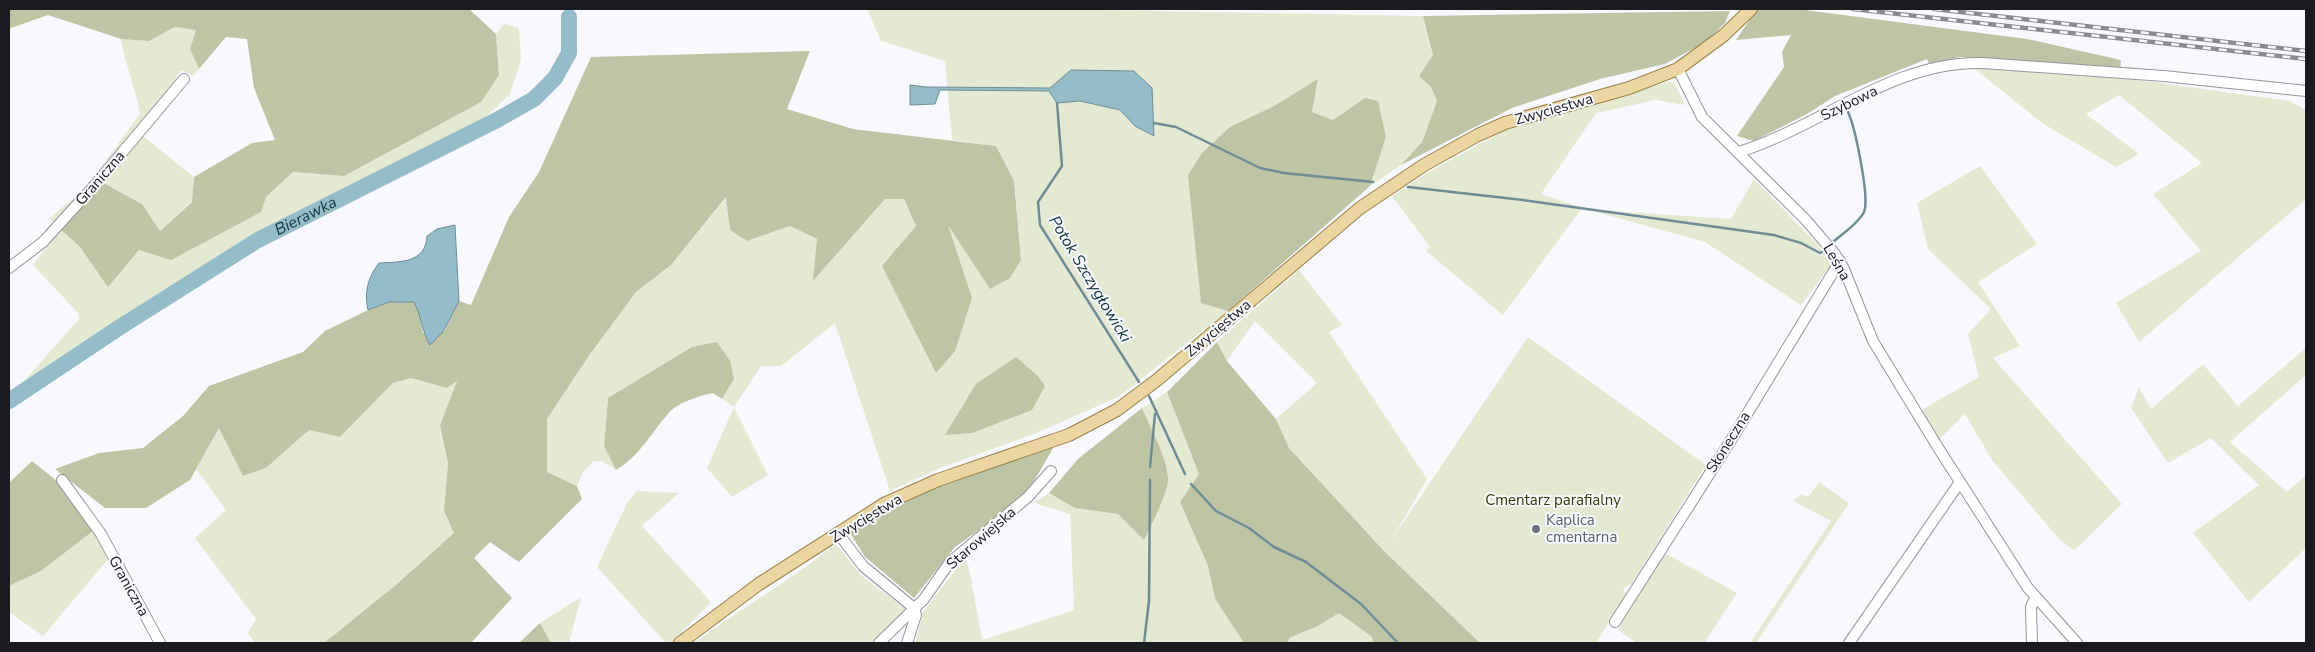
<svg xmlns="http://www.w3.org/2000/svg" width="2315" height="652" font-family="'Nunito Sans',sans-serif">
	<style>
		.green { fill: #e4ead2 }
		.forest { fill: #bdc5a5 }
		.water { fill: #95bcc9; stroke: #708c96 }
		.lines { fill: none; stroke-linecap: round; stroke-linejoin: round }
		.stream { stroke: #708c96; stroke-width: 2.5 }
		.river { stroke: #95bcc9; stroke-width: 16 }
		.minor-casing { stroke: #93969d; stroke-width: 12 }
		.major-casing { stroke: #99824a; stroke-width: 14 }
		.minor { stroke: #fff; stroke-width: 10 }
		.major { stroke: #ebd6a1; stroke-width: 12 }
		.rail-casing { stroke: #8a8b8f; stroke-width: 4.5 }
		.rail { stroke: #f8f9fe; stroke-width: 2.5; stroke-dasharray: 8; stroke-linecap: butt }
		.worship-dot { fill: #6b7280; stroke: #f8f9fe; stroke-width: 2 }
		.labels { text-anchor: middle; dominant-baseline: central; stroke-width: 4; stroke-linejoin: round; paint-order: stroke }
		.street-label { font-size: 15px; fill: #1a1b1e; stroke: #f8f9fe }
		.park-label { font-size: 15px; fill: #323b02; stroke: #f8f9fe }
		.worship-label { font-size: 15px; fill: #5b616d; stroke: #f8f9fe; text-anchor: start }
		.water-label { font-size: 16px; font-style: italic; fill: #0f333e; stroke: #f8f9fe }
	</style>
	<rect width="100%" height="100%" fill="#f8f9fe"/>
	<g class="green">
		<path d="M867 9H1055L1423 16 1433 55 1419 76 1431 87 1437 101 1422 142 1401 165 1370 186 1386 137 1365 98 1333 120 1312 112 1318 80 1274 106 1230 127 1196 245 1201 302 1228 311 1118 397 1034 434 940 468 890 491 835 323 781 366H761L734 407 768 475 732 497 707 468 734 407 722 399 734 379 647 376 608 398 604 446 616 470 602 461H594L583 472 577 486 547 472V419L588 357 636 292 671 265 727 197 747 241 790 226 817 239 814 280 885 199H904L916 226 947 223 1021 260 1015 185 996 146 952 140 945 61 881 41Z"/>
		<path d="M504 24 519 28 521 60 510 94 487 116 233 247 17 389 79 319 78 313 33 265 60 229 80 247 108 286 139 250 266 197 293 172 344 176 499 75 496 34Z"/>
		<path d="M175 27 196 30 190 49 199 69 193 76 181 70C149 127 99 175 56 223L49 219 88 185 140 114C136 88 125 65 121 39L149 41Z"/>
		<path d="M1971 66 2146 81 2290 101 2306 110V203L2304 201 2139 342 2116 303 2201 251 2153 194 2202 163 2119 95 2086 114 2139 154 2116 167 2042 123Z"/>
		<path d="M1667 82H1674L1685 105 1656 100 1596 113 1541 194 1582 208 1503 315 1426 251 1430 247 1392 196 1427 173 1503 131Z"/>
		<path d="M143 136 194 177 192 201 160 231 142 204 103 182Z"/>
		<path d="M1980 166 2037 244 1978 282 2020 346 1993 358 2122 504 2074 551 2059 539 1992 460 1965 414 1933 445 1914 414 1979 377 1968 334 1991 309 1928 249 1917 203Z"/>
		<path d="M1754 179 1828 255 1832 264 1801 305 1705 242 1585 209 1731 219Z"/>
		<path d="M1299 270 1342 325 1329 332 1427 479 1392 539 1528 337 1706 465 1632 584 1623 588 1626 595 1596 643H1480L1384 551 1289 448 1276 419 1317 383 1255 321 1227 361 1217 342Z"/>
		<path d="M2306 348V375L2230 442 2287 492 2306 475V548L2249 602 2193 533 2259 485 2211 438 2168 463 2131 408 2139 387 2151 409 2203 364 2238 406Z"/>
		<path d="M411 378 447 388 457 381 440 425 448 463 444 511 454 533 397 584 324 643H255L248 633 256 619 195 538 226 510 196 469 220 427 243 476 266 468 309 430 340 437 393 383Z"/>
		<path d="M1167 392 1199 474 1180 502 1208 566 1215 599 1244 643H915L923 612 964 559 969 567 982 640 1074 610 1070 514 1034 503 1049 493 1075 508 1118 514 1144 540 1163 458 1142 408Z"/>
		<path d="M1819 482 1849 503 1756 643H1750L1831 521 1793 501 1802 494 1808 497Z"/>
		<path d="M637 491 679 493 642 526 711 602 671 643H666L597 567 627 503Z"/>
		<path d="M93 531 109 558 43 636 9 612V586L41 571Z"/>
		<path d="M836 544 862 576 907 610 876 643H694C740 609 791 580 836 544Z"/>
		<path d="M1663 552 1737 593 1704 643H1637L1618 630Z"/>
		<path d="M581 597 569 643H551L540 623Z"/>
		<path d="M1339 613 1372 637 1373 643H1286L1291 637 1318 626Z"/>
	</g>
	<g class="forest">
		<path d="M9 9H469L496 34 499 75 481 102 344 176 293 172 266 197 261 212 171 260 139 250 108 287 80 247 60 229 102 182 142 204 160 231 192 202 194 177 252 143 275 140 254 88 247 39 226 37 199 69 190 49 196 30 175 27 149 41 121 39 48 15 11 28 9 27Z"/>
		<path d="M1757 9H1797L2027 39 2121 60 2120 70 1960 57 1930 66 1927 59 1835 96 1807 114 1754 141 1737 136 1784 67 1782 52 1791 35 1736 40Z"/>
		<path d="M1730 11 1725 23 1704 43 1665 64 1600 79 1512 108 1401 165 1422 142 1437 101 1431 87 1419 76 1433 55 1423 16Z"/>
		<path d="M810 51 787 109 853 129 996 146 1014 181 1021 260 1010 278 990 289 948 225 972 298 955 351 936 373 882 266 916 226 904 199H885L813 281 817 239 790 226 747 241 730 230 726 197 671 265 636 292 588 357 547 419V472L577 486 582 499 519 562 490 542 474 558 512 598 471 643H324L397 584 454 533 444 511 448 463 440 425 457 381 447 388 411 378 393 383 340 437 309 430 266 468 243 476 219 428 190 480 146 508H105L55 469 99 453 143 448 183 416 209 386 303 352 325 331 368 310 389 302H414L419 312 423 333 444 332 459 301 471 305 509 217 539 172 591 57Z"/>
		<path d="M1318 79 1312 112 1333 120 1365 98 1378 101 1386 137 1370 186 1228 311 1201 303 1188 175 1202 153 1230 127 1274 106Z"/>
		<path d="M717 342 730 361 734 379 722 399 713 393C699 396 678 402 668 414 650 434 640 456 616 470L604 446 608 398 692 347Z"/>
		<path d="M1217 342 1227 361 1276 419 1289 448 1384 551 1480 643H1373L1372 637 1339 613 1318 626 1291 637 1286 643H1244L1215 599 1208 566 1180 502 1199 474 1167 392Z"/>
		<path d="M1016 357 1038 376 1045 386 1032 410 972 433 945 435 976 384Z"/>
		<path d="M1142 408C1151 430 1166 454 1168 478 1169 491 1150 528 1144 540L1118 514 1075 508 1049 493 1078 459Z"/>
		<path d="M1055 445 1024 498 955 547 914 598 865 557 850 533 943 481Z"/>
		<path d="M32 461 57 481 93 531 41 571 9 586V483Z"/>
		<path d="M540 623 551 643H519Z"/>
	</g>
	<g class="water">
		<path d="M1071 70 1134 71 1152 88 1154 136 1135 126 1120 110 1080 101 1057 103 1049 91 940 90 935 104 910 105V85L926 87 1050 88Z"/>
		<path d="M455 225 459 301 443 332 430 345C422 331 421 316 414 302H389L368 310C364 292 368 277 379 263 400 262 426 263 427 236L437 229Z"/>
	</g>
	<g class="lines">
		<g class="stream">
			<path d="M1057 103 1062 166 1038 202 1040 225 1139 382"/>
			<path d="M1154 123 1176 127 1260 168 1284 173 1373 182"/>
			<path d="M1408 187 1523 200 1774 235 1801 243 1820 253 1822 252"/>
			<path d="M1833 242C1842 234 1858 224 1864 212 1870 198 1855 127 1848 112"/>
			<path d="M1149 396 1185 474"/>
			<path d="M1150 467 1155 414"/>
			<path d="M1191 484 1216 511 1249 528 1274 547 1306 562 1361 604 1398 643"/>
			<path d="M1144 643 1149 601 1150 480"/>
		</g>
		<path class="river" id="s1" d="M9 401 120 327 258 240 497 120 534 99 555 78 569 53V17"/>
		<defs>
			<g id="minor">
				<path d="M1678 69 1702 117 1805 219 1835 254 1844 269 1873 341 1937 446 2028 588 2077 643"/>
				<path d="M1739 152C1822 126 1894 60 1983 63L2164 76 2306 91"/>
				<path d="M9 268 43 242 94 186 184 79"/>
				<path d="M62 480 101 534 160 643"/>
				<path d="M838 533 863 566 914 608"/>
				<path d="M1615 622 1733 437 1840 261"/>
				<path d="M879 643 924 599 950 562 1028 497 1051 471"/>
				<path d="M907 643 916 615 914 608"/>
				<path d="M1849 643 1960 482"/>
				<path d="M2032 643 2031 607 2035 598"/>
			</g>
			<path id="major" d="M680 643 759 584 884 504 938 480 1069 435 1117 410 1157 380 1360 208 1424 165 1478 135 1505 123 1629 88 1678 69 1724 35 1751 9"/>
		</defs>
		<use href="#minor" class="minor-casing"/>
		<use href="#major" class="major-casing"/>
		<use href="#minor" class="minor"/>
		<use href="#major" class="major"/>
		<defs>
			<g id="rail">
				<path d="M1853 9 2306 59"/>
				<path d="M1934 9 2306 51"/>
			</g>
		</defs>
		<use href="#rail" class="rail-casing"/>
		<use href="#rail" class="rail"/>
	</g>
	<circle class="worship-dot" cx="1536" cy="529" r="5"/>
	<g class="labels">
		<g class="street-label">
			<text transform="translate(1849 103) rotate(-26)">Szybowa</text>
			<text transform="translate(1554 109) rotate(-16)">Zwycięstwa</text>
			<text transform="translate(100 178) rotate(-49)">Graniczna</text>
			<text transform="translate(1837 262) rotate(60)">Leśna</text>
			<text transform="translate(1218 328) rotate(-40)">Zwycięstwa</text>
			<text transform="translate(1728 442) rotate(-58)">Słoneczna</text>
			<text transform="translate(866 518) rotate(-31)">Zwycięstwa</text>
			<text transform="translate(981 538) rotate(-41)">Starowiejska</text>
			<text transform="translate(129 586) rotate(61)">Graniczna</text>
		</g>
		<g class="park-label">
			<text x="1553" y="500">Cmentarz parafialny</text>
		</g>
		<g class="worship-label">
			<text x="1546" y="520">Kaplica<tspan x="1546" dy="17">cmentarna</tspan></text>
		</g>
		<g class="water-label">
			<text stroke="none"><textPath href="#s1" startOffset="350">Bierawka</textPath></text>
			<text transform="translate(1090 279) rotate(59)">Potok Szczygłowicki</text>
		</g>
	</g>
	<rect width="2315" height="652" fill="none" stroke="#1a1b1e" stroke-width="20"/>
</svg>
